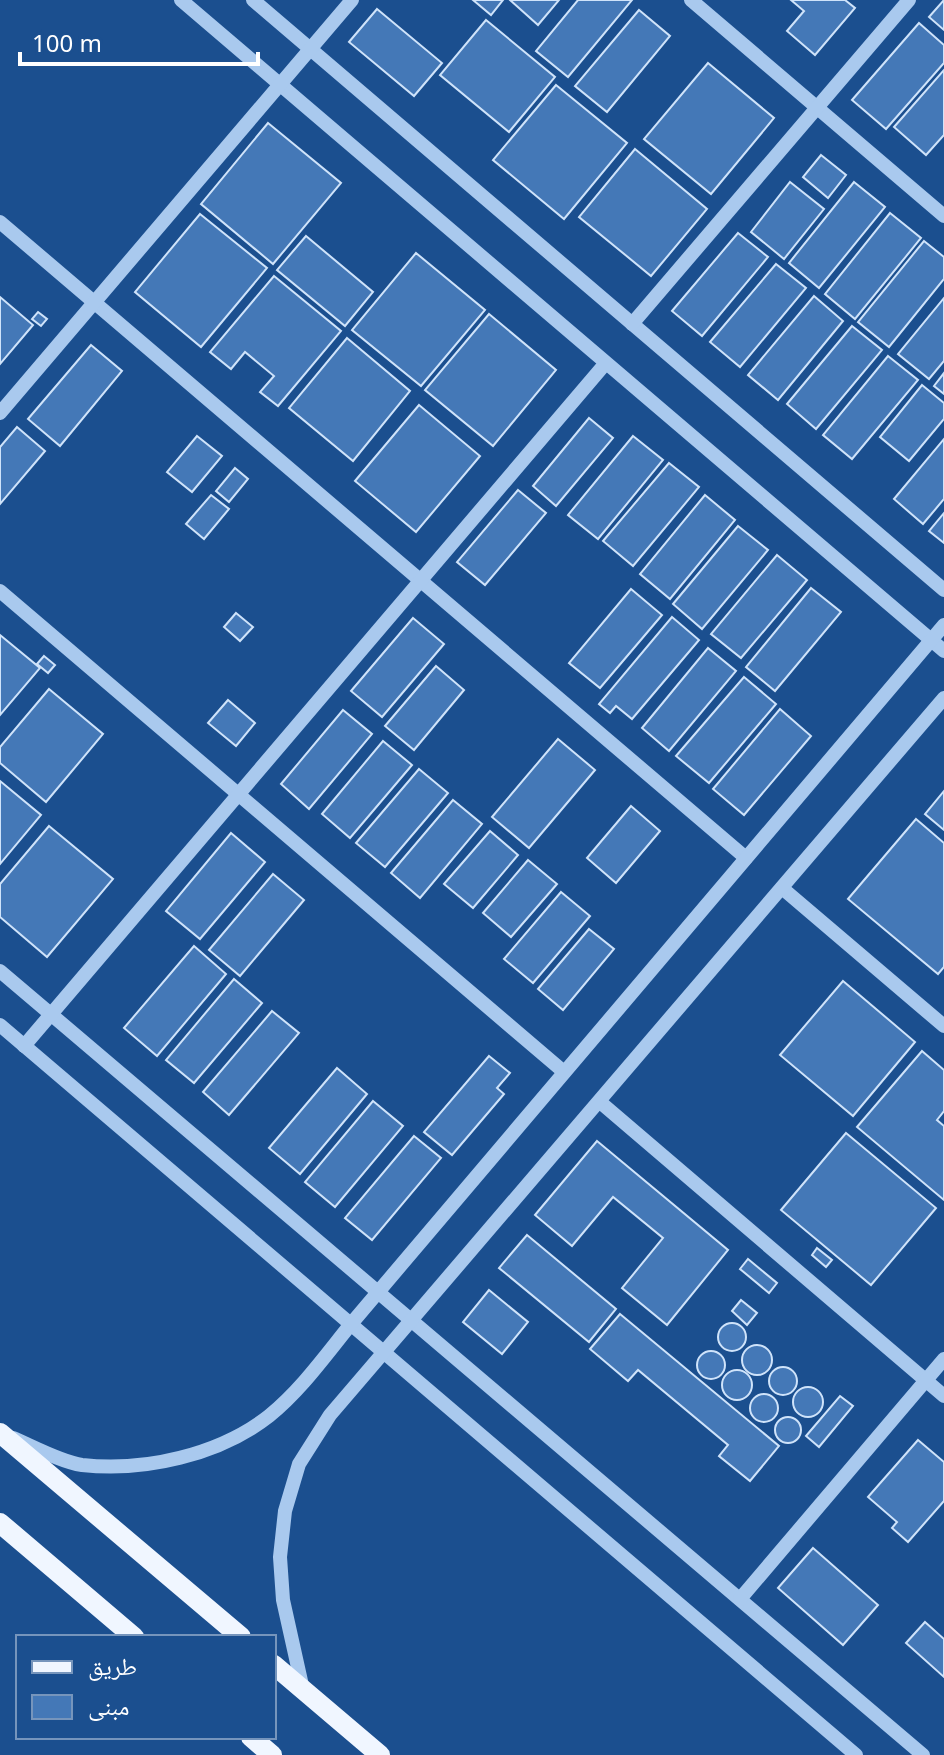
<svg xmlns="http://www.w3.org/2000/svg" width="944" height="1755" font-family="'Noto Sans','Noto Naskh Arabic',sans-serif">
	<style>
		.building { fill: #4478b7; stroke: #cfe3fa; stroke-width: 2 }
		.lines { fill: none; stroke-linecap: round; stroke-linejoin: round }
		.minor { stroke: #a9c9ee; stroke-width: 14 }
		.major { stroke: #f0f6ff; stroke-width: 20 }
	</style>
	<rect width="100%" height="100%" fill="#1b4f8f"/>
	<g class="building">
		<path d="M473 0H503L491 15Z"/>
		<path d="M510 0H559L538 25Z"/>
		<path d="M578 0H632L568 77 536 51Z"/>
		<path d="M791 0H845L855 8 815 55 787 31 804 11Z"/>
		<path d="M944 0V30L929 17Z"/>
		<path d="M377 9 442 63 414 96 349 42Z"/>
		<path d="M639 10 670 36 607 112 575 86Z"/>
		<path d="M486 20 555 77 509 132 440 75Z"/>
		<path d="M919 23 944 45V63L886 129 852 100Z"/>
		<path d="M708 63 774 118 711 194 644 139Z"/>
		<path d="M944 70V135L926 155 894 127Z"/>
		<path d="M556 85 627 143 564 219 493 160Z"/>
		<path d="M268 123 341 183 273 264 201 204Z"/>
		<path d="M635 149 707 209 651 276 579 217Z"/>
		<path d="M821 155 846 175 828 198 803 177Z"/>
		<path d="M790 182 824 209 784 259 751 232Z"/>
		<path d="M854 182 885 207 819 288 789 263Z"/>
		<path d="M890 213 921 238 855 319 825 294Z"/>
		<path d="M200 214 267 268 201 347 135 292Z"/>
		<path d="M738 233 768 257 702 336 672 311Z"/>
		<path d="M306 236 373 292 345 326 277 270Z"/>
		<path d="M924 241 944 257V279L889 347 858 322Z"/>
		<path d="M416 253 485 310 421 386 352 330Z"/>
		<path d="M776 264 806 288 740 367 710 342Z"/>
		<path d="M274 276 341 331 278 406 260 392 274 376 245 352 231 369 210 352Z"/>
		<path d="M814 296 843 321 778 400 748 375Z"/>
		<path d="M0 297 33 325 0 364Z"/>
		<path d="M944 298V361L929 379 898 354Z"/>
		<path d="M38 312 47 319 41 326 32 319Z"/>
		<path d="M489 314 556 370 493 446 425 390Z"/>
		<path d="M852 326 882 350 816 429 787 404Z"/>
		<path d="M347 338 410 391 353 461 289 408Z"/>
		<path d="M91 345 122 371 60 446 28 419Z"/>
		<path d="M888 356 918 380 852 459 823 435Z"/>
		<path d="M944 373V394L934 386Z"/>
		<path d="M922 385 944 403V419L909 461 880 437Z"/>
		<path d="M419 405 480 456 416 532 355 481Z"/>
		<path d="M589 418 613 438 556 506 533 486Z"/>
		<path d="M17 427 45 451 0 504V447Z"/>
		<path d="M197 436 222 456 192 492 167 472Z"/>
		<path d="M633 436 663 460 598 539 568 515Z"/>
		<path d="M944 439V499L923 524 894 499Z"/>
		<path d="M669 463 699 487 633 566 603 541Z"/>
		<path d="M235 468 248 479 229 502 216 491Z"/>
		<path d="M518 490 546 513 485 585 457 562Z"/>
		<path d="M211 495 229 509 204 539 186 524Z"/>
		<path d="M705 495 735 520 670 599 640 574Z"/>
		<path d="M944 513V543L929 531Z"/>
		<path d="M738 526 768 550 702 629 673 604Z"/>
		<path d="M777 555 807 580 741 658 711 634Z"/>
		<path d="M811 588 841 612 775 691 746 667Z"/>
		<path d="M631 589 662 615 600 688 569 663Z"/>
		<path d="M236 613 253 627 240 641 224 627Z"/>
		<path d="M672 617 699 640 632 719 616 706 610 713 599 704Z"/>
		<path d="M413 618 444 644 382 717 351 691Z"/>
		<path d="M0 635 40 668 0 715Z"/>
		<path d="M708 648 736 671 669 751 642 728Z"/>
		<path d="M44 656 55 665 48 673 37 664Z"/>
		<path d="M436 666 464 690 414 750 385 726Z"/>
		<path d="M744 677 776 704 709 783 676 756Z"/>
		<path d="M49 689 103 734 46 802 0 763V747Z"/>
		<path d="M228 700 255 723 236 746 208 723Z"/>
		<path d="M780 709 811 736 744 815 713 789Z"/>
		<path d="M343 710 372 734 309 809 281 784Z"/>
		<path d="M558 739 595 770 529 848 492 817Z"/>
		<path d="M383 741 412 765 350 838 322 814Z"/>
		<path d="M419 769 448 793 385 867 356 843Z"/>
		<path d="M0 781 41 815 0 864Z"/>
		<path d="M944 791V830L925 814Z"/>
		<path d="M453 800 482 824 420 898 391 873Z"/>
		<path d="M631 806 660 831 616 883 587 858Z"/>
		<path d="M916 819 944 843V967L938 974 848 899Z"/>
		<path d="M49 826 113 879 47 957 0 917V884Z"/>
		<path d="M490 831 518 855 473 908 444 884Z"/>
		<path d="M231 833 265 862 200 939 166 911Z"/>
		<path d="M528 860 557 884 511 937 483 913Z"/>
		<path d="M273 874 304 900 240 976 209 950Z"/>
		<path d="M561 892 590 916 533 983 504 959Z"/>
		<path d="M589 929 614 949 563 1010 538 989Z"/>
		<path d="M194 946 226 974 157 1056 124 1028Z"/>
		<path d="M234 979 262 1003 194 1083 166 1060Z"/>
		<path d="M843 981 915 1042 853 1116 780 1055Z"/>
		<path d="M272 1011 299 1033 229 1115 203 1092Z"/>
		<path d="M922 1051 944 1070V1111L937 1120 944 1126V1200L857 1127Z"/>
		<path d="M489 1056 510 1073 497 1088 504 1094 452 1155 424 1132Z"/>
		<path d="M337 1068 367 1094 300 1174 269 1148Z"/>
		<path d="M373 1101 403 1126 335 1207 305 1182Z"/>
		<path d="M846 1133 936 1208 871 1285 781 1210Z"/>
		<path d="M414 1136 441 1158 372 1240 345 1218Z"/>
		<path d="M597 1141 728 1250 667 1325 622 1288 663 1238 613 1197 572 1246 535 1215Z"/>
		<path d="M527 1235 616 1309 589 1342 499 1268Z"/>
		<path d="M817 1248 832 1260 826 1267 812 1255Z"/>
		<path d="M748 1259 777 1283 769 1293 740 1269Z"/>
		<path d="M489 1290 528 1322 502 1354 463 1322Z"/>
		<path d="M741 1300 757 1313 747 1325 732 1311Z"/>
		<path d="M620 1314 779 1446 750 1481 719 1456 728 1445 638 1370 628 1381 590 1349Z"/>
		<circle cx="732" cy="1337" r="14"/>
		<circle cx="757" cy="1360" r="15"/>
		<circle cx="711" cy="1365" r="14"/>
		<circle cx="783" cy="1381" r="14"/>
		<circle cx="737" cy="1385" r="15"/>
		<circle cx="808" cy="1402" r="15"/>
		<circle cx="764" cy="1408" r="14"/>
		<path d="M840 1396 853 1406 819 1447 806 1436Z"/>
		<circle cx="788" cy="1430" r="13"/>
		<path d="M918 1440 944 1462V1501L908 1542 892 1528 897 1522 868 1497Z"/>
		<path d="M813 1548 878 1605 843 1645 778 1588Z"/>
		<path d="M925 1622 944 1639V1677L906 1643Z"/>
	</g>
	<g class="lines">
		<g class="minor">
			<path d="M181 0 944 651"/>
			<path d="M253 0 944 590"/>
			<path d="M691 0 944 216"/>
			<path d="M0 222 746 858"/>
			<path d="M632 324 909 0"/>
			<path d="M0 413 352 0"/>
			<path d="M0 591 564 1072"/>
			<path d="M782 888 944 1026"/>
			<path d="M0 971 923 1755"/>
			<path d="M0 1025 856 1755"/>
			<path d="M24 1046 605 364"/>
			<path d="M600 1102 944 1396"/>
			<path d="M13 1438C32 1446 61 1462 82 1465 144 1472 219 1455 269 1416 301 1390 325 1356 351 1324L944 625"/>
			<path d="M740 1599 944 1359"/>
			<path d="M303 1690 283 1600 280 1557 285 1511 299 1464 330 1415 944 698"/>
		</g>
		<g class="major">
			<path d="M0 1433 241 1637"/>
			<path d="M0 1523 134 1637"/>
			<path d="M274 1665 380 1755"/>
			<path d="M251 1737 272 1755"/>
		</g>
	</g>
	<rect x="16" y="1635" width="260" height="104" fill="#1b4f8f" stroke="#7695bc" stroke-width="2"/>
	<rect x="32" y="1661" width="40" height="12" fill="#f0f6ff" stroke="#7695bc" stroke-width="2"/>
	<text x="88" y="1675" font-size="24" fill="#ffffff">طريق</text>
	<rect x="32" y="1695" width="40" height="24" fill="#4478b7" stroke="#7695bc" stroke-width="2"/>
	<text x="88" y="1715" font-size="24" fill="#ffffff">مبنى</text>
	<path d="M20 52v12h238v-12" fill="none" stroke="#ffffff" stroke-width="4"/>
	<text x="32" y="52" font-size="24" fill="#ffffff" stroke="#1b4f8f" stroke-width="6" paint-order="stroke">100 m</text>
</svg>
